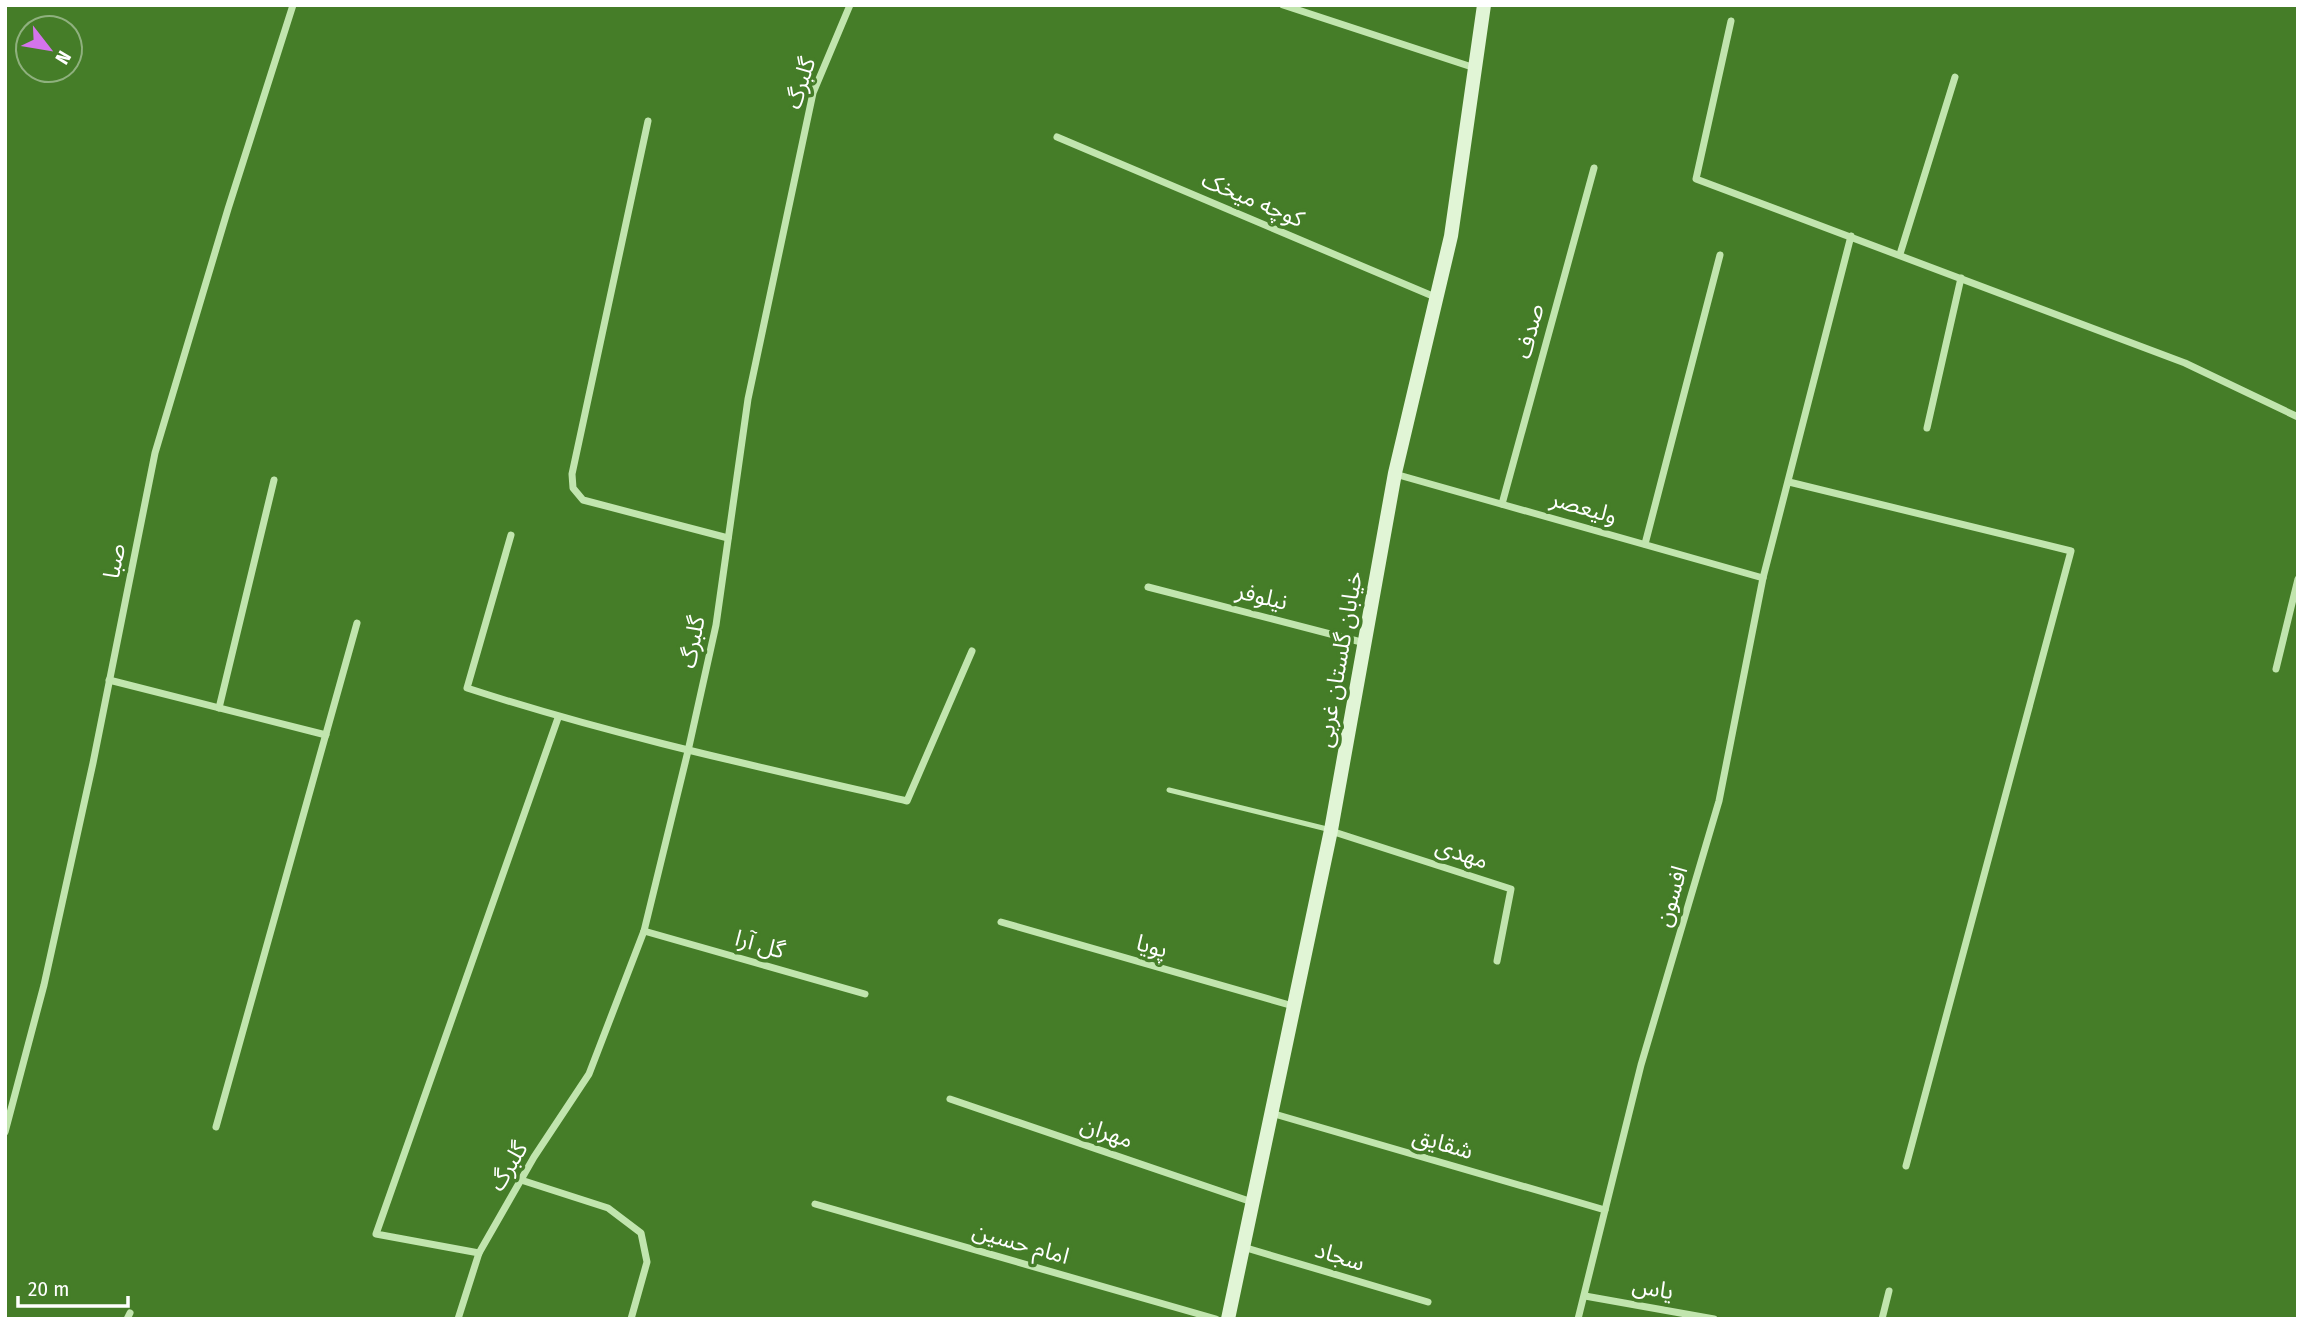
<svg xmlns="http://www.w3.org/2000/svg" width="2303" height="1324" font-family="'Fira Sans Condensed','Noto Sans Arabic',sans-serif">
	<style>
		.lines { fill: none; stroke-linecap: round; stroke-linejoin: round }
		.lane { stroke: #c1e5ae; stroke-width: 5 }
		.street { stroke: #c1e5ae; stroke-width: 7 }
		.secondary { stroke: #e1f5d6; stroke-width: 14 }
		.labels { text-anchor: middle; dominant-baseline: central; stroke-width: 7; stroke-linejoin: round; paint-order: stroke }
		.street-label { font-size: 23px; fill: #fff; stroke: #457d28 }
	</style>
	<rect width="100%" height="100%" fill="#457d28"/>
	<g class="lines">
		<path class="lane" d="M1169 790 1331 830"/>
		<g class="street">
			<path d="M1283 5 1475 68"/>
			<path d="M1731 21 1696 179 2185 363 2298 417"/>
			<path d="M648 121 572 474 573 488 583 500 728 538"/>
			<path d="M1057 137 1435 297"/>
			<path d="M1900 254 1955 77"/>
			<path d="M1927 428 1961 278"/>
			<path d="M1395 474 1763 578"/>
			<path d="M1789 482 2071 551 1906 1166"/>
			<path d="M1502 504 1594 168"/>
			<path d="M511 535 467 688C611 735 759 767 907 801L972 651"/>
			<path d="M1645 544 1720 255"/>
			<path d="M1148 587 1365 643"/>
			<path d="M2276 669 2298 579"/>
			<path d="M109 680 326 735"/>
			<path d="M219 708 274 480"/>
			<path d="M1331 831 1511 889 1497 961"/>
			<path d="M1001 922 1293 1006"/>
			<path d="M644 931 865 994"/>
			<path d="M950 1099 1252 1202"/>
			<path d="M1271 1113 1605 1210"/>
			<path d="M216 1127 357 623"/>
			<path d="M5 1132 44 985 93 763 155 453 228 209 293 5"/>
			<path d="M521 1180 608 1208 641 1233 647 1262 631 1319"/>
			<path d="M815 1204 1216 1319"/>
			<path d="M1243 1247 1428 1302"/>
			<path d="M479 1253 376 1234 558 718"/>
			<path d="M1585 1296 1714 1319"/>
			<path d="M127 1319 130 1313"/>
			<path d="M458 1319 479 1253 534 1157 589 1074 644 931 688 751 716 625 748 399 813 93 850 5"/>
			<path d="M1578 1319 1641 1065 1719 801 1763 578 1851 236"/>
			<path d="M1882 1319 1889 1291"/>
		</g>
		<path class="secondary" d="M1228 1319 1331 830 1395 473 1451 236 1484 5"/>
	</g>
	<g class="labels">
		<g class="street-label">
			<text transform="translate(800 83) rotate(-72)">گلبرگ</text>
			<text transform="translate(1253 199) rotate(23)">کوچه میخک</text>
			<text transform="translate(1529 331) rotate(-75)">صدف</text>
			<text transform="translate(1584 507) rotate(16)">ولیعصر</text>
			<text transform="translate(114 561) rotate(-79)">صبا</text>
			<text transform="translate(1262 596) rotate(14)">نیلوفر</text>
			<text transform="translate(692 642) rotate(-79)">گلبرگ</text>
			<text transform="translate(1339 659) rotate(-80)">خیابان گلستان غربی</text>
			<text transform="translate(1462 853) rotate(18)">مهدی</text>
			<text transform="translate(1671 896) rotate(-73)">افسون</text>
			<text transform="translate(760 944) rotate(16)">گل آرا</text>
			<text transform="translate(1152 946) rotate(16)">پویا</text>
			<text transform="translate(1107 1132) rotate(19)">مهران</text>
			<text transform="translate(1443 1143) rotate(16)">شقایق</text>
			<text transform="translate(508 1166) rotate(-59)">گلبرگ</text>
			<text transform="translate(1021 1243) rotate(16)">امام حسین</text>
			<text transform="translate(1340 1256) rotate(17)">سجاد</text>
			<text transform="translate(1653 1288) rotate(10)">یاس</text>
		</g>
	</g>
	<rect width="2303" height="1324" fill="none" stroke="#ffffff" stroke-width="14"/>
	<g transform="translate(49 49) rotate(121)"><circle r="33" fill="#457d28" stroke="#8fb17e" stroke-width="2"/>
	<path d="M0-5L12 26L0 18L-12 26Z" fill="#d474ec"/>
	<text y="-10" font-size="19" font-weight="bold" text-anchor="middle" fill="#ffffff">N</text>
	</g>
	<path d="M18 1296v10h110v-10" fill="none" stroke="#ffffff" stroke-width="3.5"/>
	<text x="28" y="1296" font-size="21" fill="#ffffff" stroke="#457d28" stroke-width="5" paint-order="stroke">20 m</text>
</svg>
